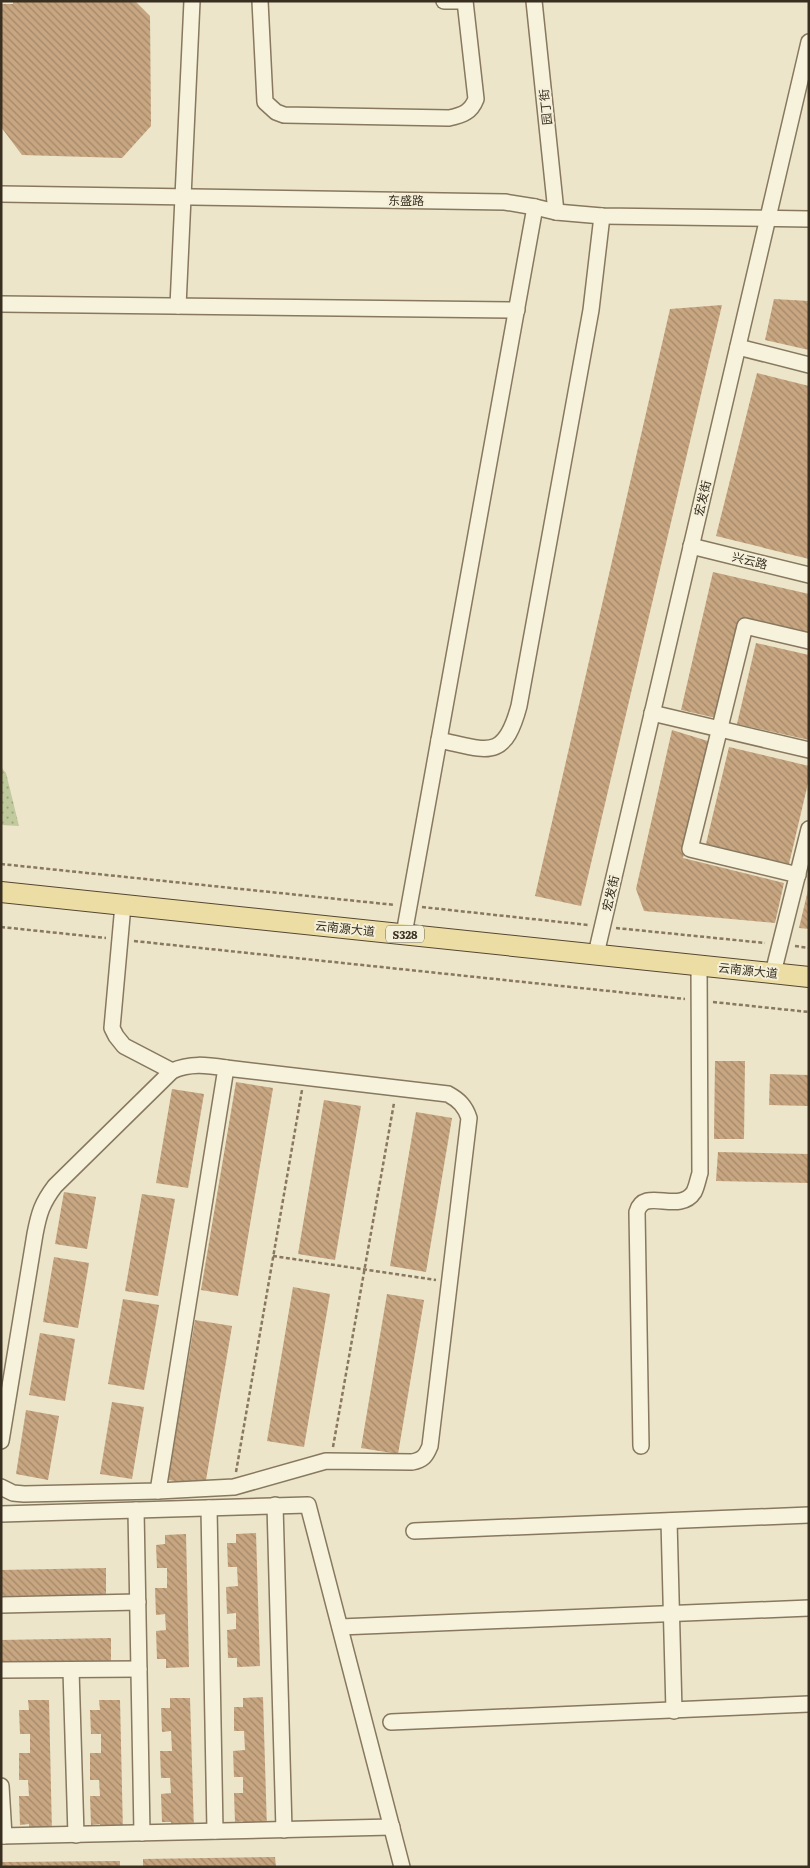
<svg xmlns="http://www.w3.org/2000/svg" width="810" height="1868" font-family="Literata,'Noto Sans SC',serif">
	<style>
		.park { fill: url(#park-dots) }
		.building { fill: url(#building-back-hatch) }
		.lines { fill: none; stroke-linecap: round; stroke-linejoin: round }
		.minor-casing { stroke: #87785f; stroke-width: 18 }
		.major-casing { stroke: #554632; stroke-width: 22 }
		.path { stroke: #87785f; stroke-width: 2.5; stroke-dasharray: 4 2.5; stroke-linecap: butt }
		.minor { stroke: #f7f2dc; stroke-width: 15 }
		.major { stroke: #ecdda4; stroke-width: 20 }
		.labels { text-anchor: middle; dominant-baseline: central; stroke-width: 4; stroke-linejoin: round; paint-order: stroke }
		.shield { fill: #f4efd8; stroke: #706958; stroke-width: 1 }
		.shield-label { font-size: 11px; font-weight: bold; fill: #382f21 }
		.street-label { font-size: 12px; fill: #382f21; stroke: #f4efd8 }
	</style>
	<defs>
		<pattern id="park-dots" width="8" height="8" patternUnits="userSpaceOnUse" patternTransform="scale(1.25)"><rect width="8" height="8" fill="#c0ca9d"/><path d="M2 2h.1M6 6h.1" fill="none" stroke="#9da480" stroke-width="1.8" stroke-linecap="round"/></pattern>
		<pattern id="building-back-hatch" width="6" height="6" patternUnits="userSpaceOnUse" patternTransform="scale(1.25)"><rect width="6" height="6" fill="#c7a681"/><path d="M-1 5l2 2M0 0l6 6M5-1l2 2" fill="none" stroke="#a38869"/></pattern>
	</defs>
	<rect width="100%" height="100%" fill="#ece5c9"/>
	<path class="park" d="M1 767 6 773 19 826 1 825Z"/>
	<g class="building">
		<path d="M13 1H135L150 16 151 126 122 158 22 155 1 127V4H13Z"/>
		<path d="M774 299 809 301V350L765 340Z"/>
		<path d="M722 305 581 906 535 896 670 309Z"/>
		<path d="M757 373 809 386V559L716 536Z"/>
		<path d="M713 572 809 594V636L738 620 716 718 681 710Z"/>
		<path d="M756 643 809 655V740L737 724Z"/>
		<path d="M672 730 711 742 683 858 784 883 775 923 644 911 636 889Z"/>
		<path d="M729 747 809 766V779L789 864 706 844Z"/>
		<path d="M808 890 809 929 799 928Z"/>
		<path d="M715 1061H745L744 1139H714Z"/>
		<path d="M770 1074 809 1075V1106L769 1105Z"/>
		<path d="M236 1082 273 1088 238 1296 201 1290Z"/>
		<path d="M172 1089 204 1094 188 1188 156 1183Z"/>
		<path d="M324 1100 361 1106 335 1260 298 1254Z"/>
		<path d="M416 1112 452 1118 426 1272 390 1266Z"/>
		<path d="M718 1152 809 1154V1183L716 1181Z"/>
		<path d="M64 1192 96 1197 87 1249 55 1244Z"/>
		<path d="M142 1194 175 1199 158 1296 125 1291Z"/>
		<path d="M54 1257 89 1263 78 1328 43 1322Z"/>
		<path d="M293 1287 330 1294 304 1447 267 1441Z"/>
		<path d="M387 1294 424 1300 398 1454 361 1448Z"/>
		<path d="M123 1299 159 1305 144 1390 108 1384Z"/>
		<path d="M195 1320 232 1326 205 1486 168 1480Z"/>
		<path d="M40 1333 75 1339 65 1401 29 1395Z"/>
		<path d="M112 1402 144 1407 132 1479 100 1474Z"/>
		<path d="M26 1410 59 1416 48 1480 16 1474Z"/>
		<path d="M256 1533 260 1666 237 1667V1658H228L227 1630 236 1629V1613L227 1614 226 1587 238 1586 237 1567H228L227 1543H236V1534Z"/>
		<path d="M186 1534 189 1667 166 1668V1659H157L156 1631 166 1630 165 1614 156 1615 155 1588H167V1568H157L156 1545 165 1544V1535Z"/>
		<path d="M106 1568V1595L1 1596V1570Z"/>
		<path d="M111 1638V1665L1 1667V1640Z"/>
		<path d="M263 1697 267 1830 244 1831 243 1821 235 1822 234 1793H243V1777H234L233 1751 245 1750 244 1731H234V1707H243V1698Z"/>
		<path d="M170 1698H190L194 1831H171V1822H162L161 1794 171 1793 170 1778H161L160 1751H172L171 1731 162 1732 161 1708H170Z"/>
		<path d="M28 1700H49L52 1833H29V1824L20 1825 19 1796H29L28 1780H19V1753H30V1734H20L19 1710H29Z"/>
		<path d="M99 1700H120L123 1833H100V1824L91 1825 90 1796H100L99 1780H90V1753H101V1734H91L90 1710H100Z"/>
		<path d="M275 1857 276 1867H143V1859Z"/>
		<path d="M120 1861V1867H1V1862Z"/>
	</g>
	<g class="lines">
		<defs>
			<g id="minor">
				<path d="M260 1 265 102 276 112 284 115 449 118C463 115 471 112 476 99L465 1"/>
				<path d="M444 1H465"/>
				<path d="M534 1 556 212"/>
				<path d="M1 194 505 202 535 207 556 212 602 216 809 219"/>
				<path d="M1 304 517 310"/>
				<path d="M178 306 192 1"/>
				<path d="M738 347 809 365"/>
				<path d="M691 546 809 575"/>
				<path d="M652 713 809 750"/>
				<path d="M439 740C487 750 504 762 519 706L591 310 602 216"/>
				<path d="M798 875 690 849 745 626 809 641"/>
				<path d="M123 905 112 1028 116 1036 124 1046 172 1071"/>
				<path d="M404 934 535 207"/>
				<path d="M596 954 809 42"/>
				<path d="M773 973 809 829"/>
				<path d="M1 1441 35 1234C39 1213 42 1203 55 1186L172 1071C190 1063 206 1065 226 1068L158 1491 24 1494 13 1493 1 1487"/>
				<path d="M641 1446 637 1212C644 1186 679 1215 694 1192 697 1186 698 1179 700 1173L699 965"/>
				<path d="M158 1491 234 1487 326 1461 412 1462C423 1460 426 1456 430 1446L469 1118C465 1106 459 1100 448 1094L226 1068"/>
				<path d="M275 1505 284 1830"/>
				<path d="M209 1508 215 1831"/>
				<path d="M136 1510 142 1833"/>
				<path d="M1 1514 308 1505 402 1867"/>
				<path d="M669 1521 674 1711"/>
				<path d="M414 1531 809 1515"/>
				<path d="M1 1605 138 1602"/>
				<path d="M340 1627 809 1608"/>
				<path d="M1 1670 139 1669"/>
				<path d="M71 1670 76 1835"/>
				<path d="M391 1722 809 1704"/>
				<path d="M1 1786 4 1836"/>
				<path d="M1 1836 392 1827"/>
			</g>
			<path id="major" d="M1 892 809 977"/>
		</defs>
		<use href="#minor" class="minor-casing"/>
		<use href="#major" class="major-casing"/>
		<g class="path">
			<path d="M1 864 395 905"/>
			<path d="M422 907 588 925"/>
			<path d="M1 927 106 938"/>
			<path d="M616 928 765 943"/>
			<path d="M134 941 685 999"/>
			<path d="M795 946 809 948"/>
			<path d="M713 1002 809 1012"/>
			<path d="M273 1256 436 1280"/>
			<path d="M333 1447 394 1103"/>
			<path d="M236 1472 302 1090"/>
		</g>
		<use href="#minor" class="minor"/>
		<use href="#major" class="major"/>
	</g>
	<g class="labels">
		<rect class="shield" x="386" y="925.5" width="38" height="17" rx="4"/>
		<g class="shield-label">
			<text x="405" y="934">S328</text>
		</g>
		<g class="street-label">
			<text transform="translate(545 107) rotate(-96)">园丁街</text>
			<text transform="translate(406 200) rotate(1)">东盛路</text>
			<text transform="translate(702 498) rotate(-77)">宏发街</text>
			<text transform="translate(750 560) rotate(14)">兴云路</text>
			<text transform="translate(610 893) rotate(-77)">宏发街</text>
			<text transform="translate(345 928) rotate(6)">云南源大道</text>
			<text transform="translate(748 970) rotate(6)">云南源大道</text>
		</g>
	</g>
	<rect width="810" height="1868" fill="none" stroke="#382f21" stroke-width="5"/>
</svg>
